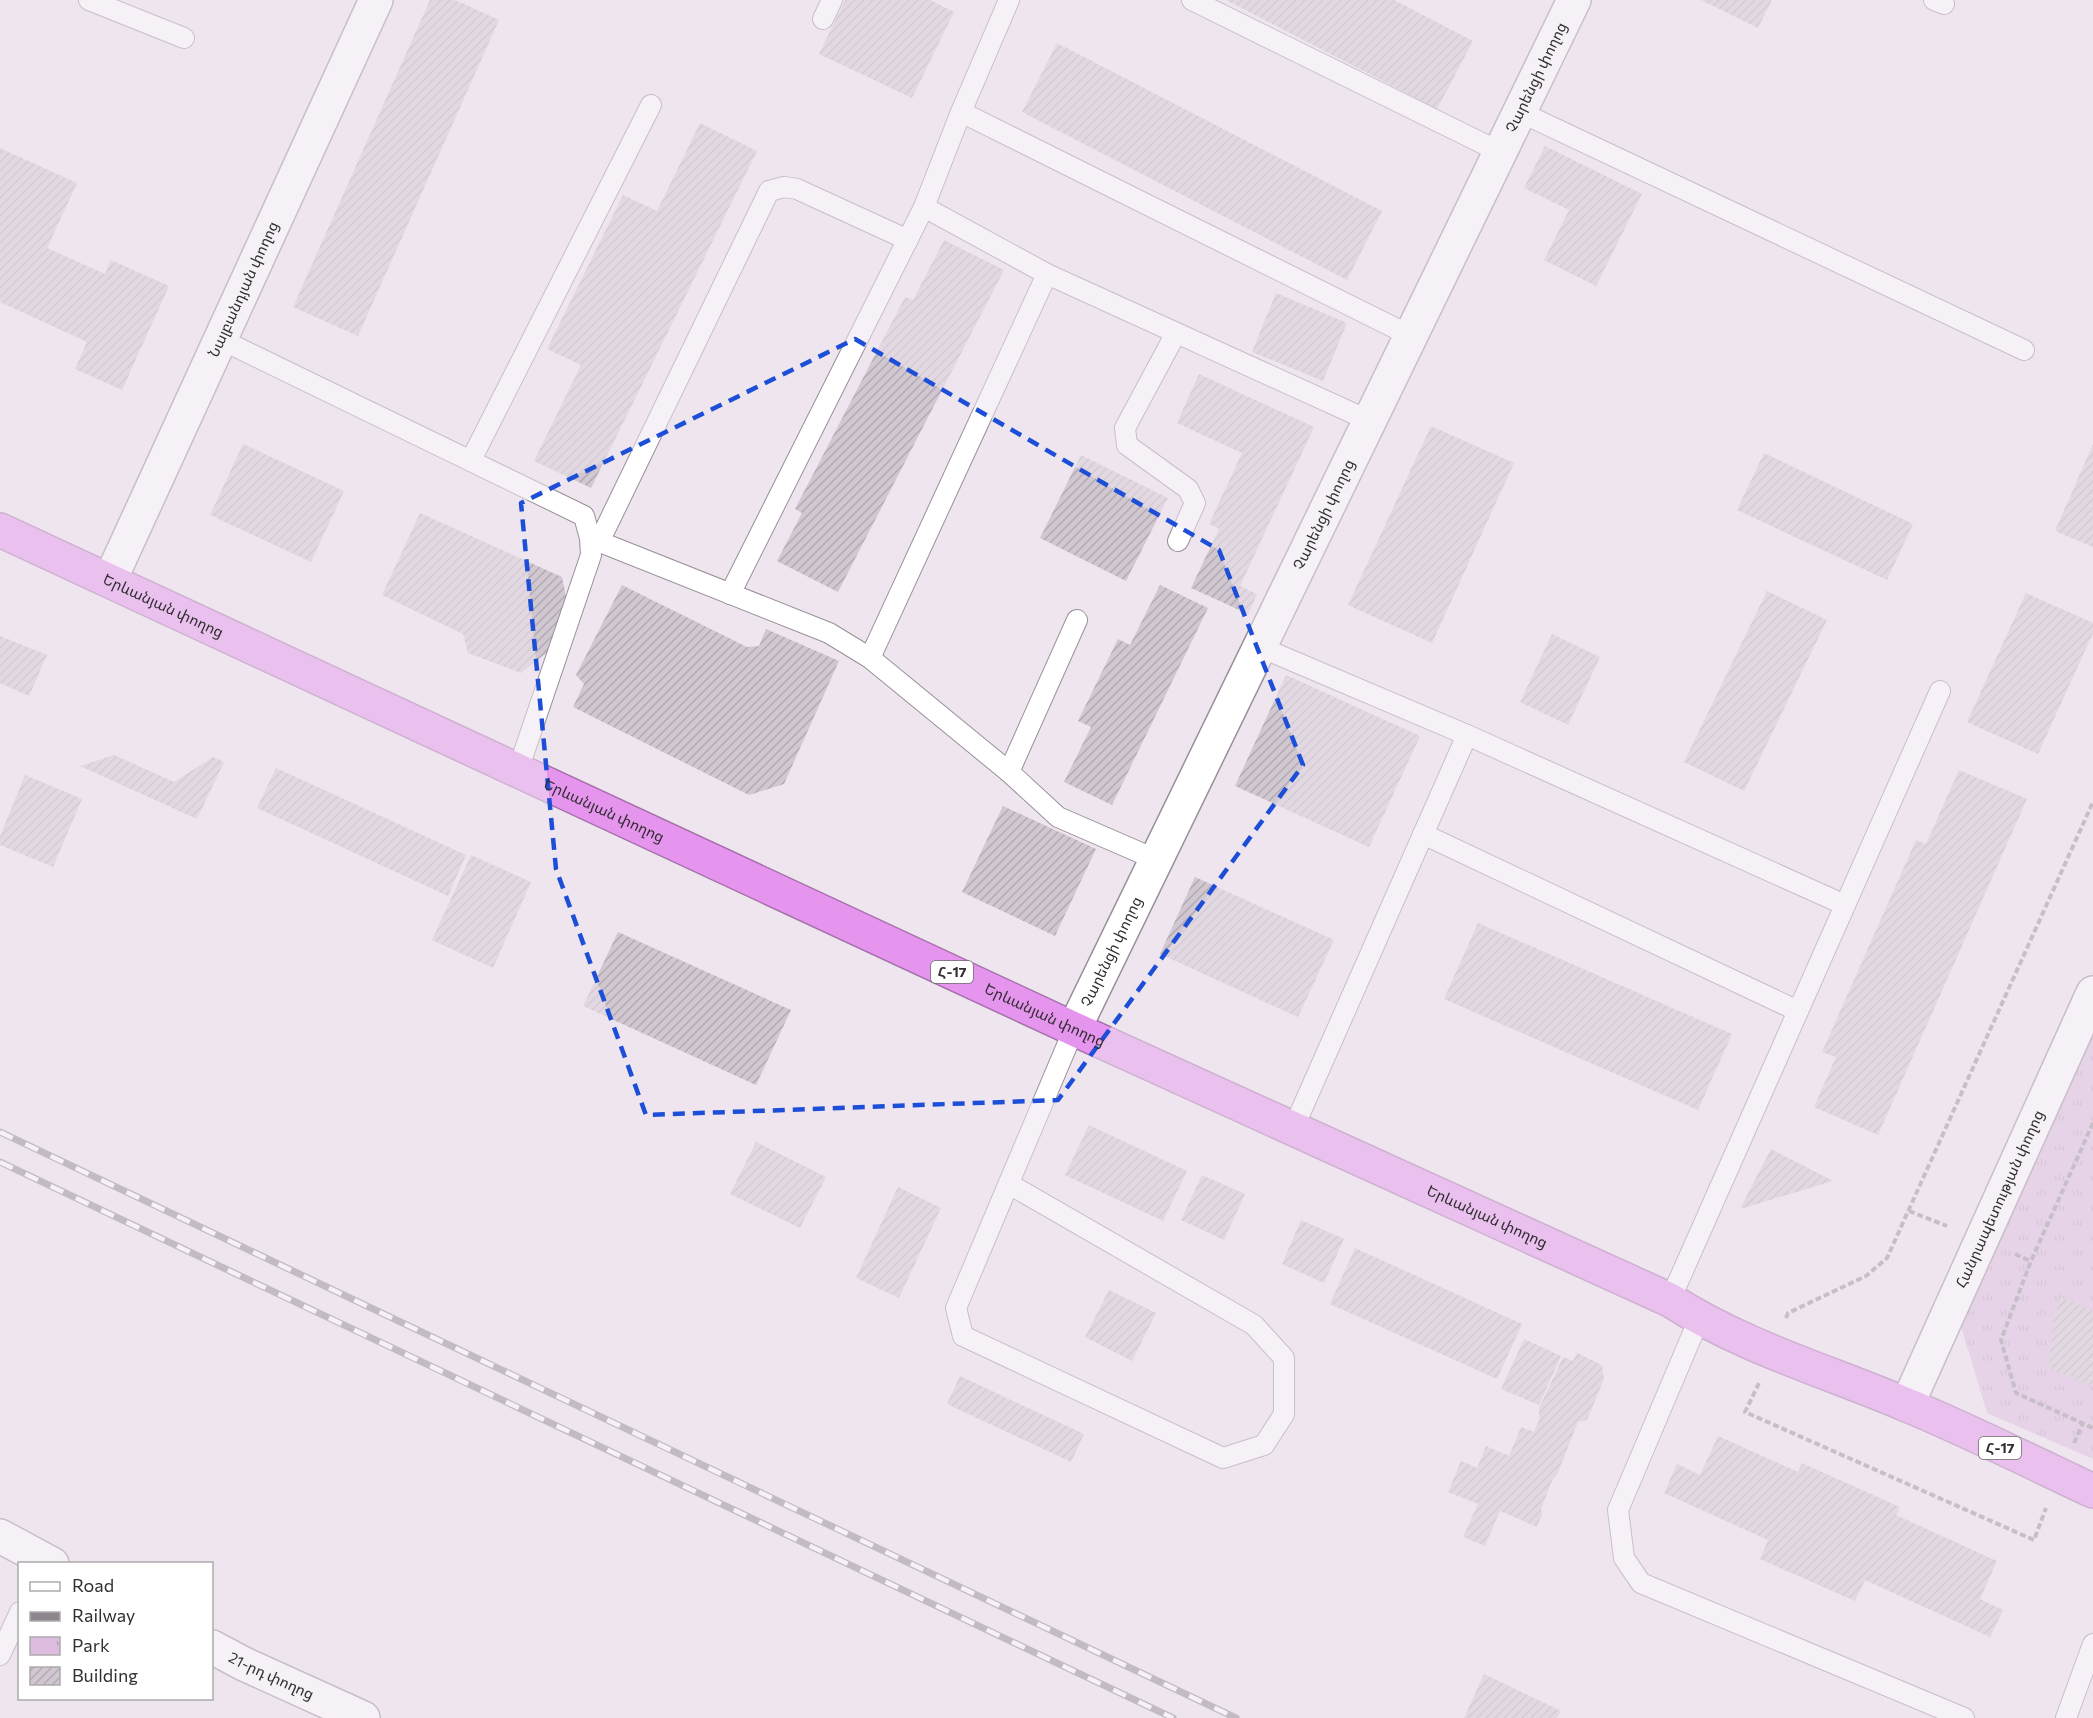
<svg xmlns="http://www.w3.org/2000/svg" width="2093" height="1718" viewBox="0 0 2093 1718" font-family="Commissioner,'Noto Sans Armenian',sans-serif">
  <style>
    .park { fill: url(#park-tufts) }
    .building { fill: url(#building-hatch) }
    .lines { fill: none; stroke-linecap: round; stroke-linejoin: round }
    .lane-casing { stroke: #989099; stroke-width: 22 }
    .street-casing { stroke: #989099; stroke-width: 36 }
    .secondary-casing { stroke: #989099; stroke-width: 36 }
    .highway-casing { stroke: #a671ac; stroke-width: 36 }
    .path { stroke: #989198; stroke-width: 4; stroke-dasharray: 6 3; stroke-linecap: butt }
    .lane { stroke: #fff; stroke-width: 20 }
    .street { stroke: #fff; stroke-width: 33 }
    .secondary { stroke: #fff; stroke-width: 33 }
    .highway { stroke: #e595ed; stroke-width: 33 }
    .rail-casing { stroke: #8d878d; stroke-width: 7 }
    .rail { stroke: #fff; stroke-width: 4.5; stroke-dasharray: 14; stroke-linecap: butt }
    .marked { fill: none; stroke: #1d4ed8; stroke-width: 4.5; stroke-dasharray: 12 8; stroke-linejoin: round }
    .labels { text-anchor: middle; stroke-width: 6; stroke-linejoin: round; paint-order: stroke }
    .shield { fill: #fff; stroke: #706d70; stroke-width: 1.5 }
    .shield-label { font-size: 14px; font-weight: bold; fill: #322e32 }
    .street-label { font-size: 15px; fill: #322e32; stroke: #fff }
  </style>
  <defs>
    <pattern id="park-tufts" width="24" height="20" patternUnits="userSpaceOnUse" patternTransform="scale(1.5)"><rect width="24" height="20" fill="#debce0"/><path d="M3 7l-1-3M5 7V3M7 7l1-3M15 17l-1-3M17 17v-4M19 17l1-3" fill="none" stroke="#bfa2c1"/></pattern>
    <pattern id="building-hatch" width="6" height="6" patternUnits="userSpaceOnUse" patternTransform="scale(1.5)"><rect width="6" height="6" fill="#d0c7d1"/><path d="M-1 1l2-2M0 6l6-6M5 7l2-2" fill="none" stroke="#b3abb4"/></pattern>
  </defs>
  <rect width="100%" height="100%" fill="#eee5ee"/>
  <path class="park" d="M2093 1031V1459L1987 1413 1960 1323Z"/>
  <g class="building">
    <path d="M430 0H455L499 20 358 336 293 307Z"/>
    <path d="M845 0H930L954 12 912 98 819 54Z"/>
    <path d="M1226 0H1394L1473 41 1437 109Z"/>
    <path d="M1701 0H1772L1758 28Z"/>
    <path d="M1057 43 1382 211 1347 280 1022 112Z"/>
    <path d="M700 123 757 151 591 488 534 461 581 365 547 349 623 195 657 211Z"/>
    <path d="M1545 146 1642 194 1596 286 1544 260 1569 210 1524 188Z"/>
    <path d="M0 148 77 183 47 248 105 274 111 260 169 286 122 390 75 369 87 342 0 302Z"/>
    <path d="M944 240 1004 270 838 592 777 561 802 513 795 509 905 297 913 300Z"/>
    <path d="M1276 293 1347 323 1323 381 1252 352Z"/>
    <path d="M1199 374 1314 427 1240 586 1257 594 1248 614 1191 588 1219 529 1209 524 1242 453 1177 423Z"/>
    <path d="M1431 426 1514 463 1432 643 1348 605Z"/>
    <path d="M243 444 344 491 311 562 210 515Z"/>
    <path d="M2093 444V547L2055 531Z"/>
    <path d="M1764 453 1913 524 1887 580 1737 510Z"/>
    <path d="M1081 455 1168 498 1126 581 1040 538Z"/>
    <path d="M420 513 562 577 567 602 549 651 521 673 468 653 463 634 382 595Z"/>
    <path d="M622 585 747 647 759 646 766 629 839 661 784 784 749 795 573 707 584 684 576 675Z"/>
    <path d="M1160 585 1208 608 1112 805 1064 782 1091 727 1078 721 1118 639 1130 645Z"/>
    <path d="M1767 591 1827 620 1744 791 1684 762Z"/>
    <path d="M2026 593 2093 623V633L2038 754 1967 722Z"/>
    <path d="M1552 634 1600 657 1568 725 1520 702Z"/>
    <path d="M0 636 47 655 29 696 0 683Z"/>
    <path d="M1286 675 1420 736 1369 847 1235 786Z"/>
    <path d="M114 755 174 782 213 757 224 762 197 819 80 766Z"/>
    <path d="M276 768 466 855 448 896 257 808Z"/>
    <path d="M1959 770 2027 799 1878 1135 1814 1107 1836 1057 1822 1052 1916 840 1926 844Z"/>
    <path d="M25 775 82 799 53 867 0 845V836Z"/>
    <path d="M1003 806 1096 849 1055 936 962 892Z"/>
    <path d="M471 855 531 882 493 968 432 940Z"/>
    <path d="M1195 877 1334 940 1298 1017 1160 954Z"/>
    <path d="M1478 923 1732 1034 1698 1110 1444 999Z"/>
    <path d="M618 932 791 1010 756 1085 583 1006Z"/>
    <path d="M1089 1125 1187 1171 1163 1221 1065 1175Z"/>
    <path d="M756 1142 826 1177 800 1228 730 1194Z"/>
    <path d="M1771 1149 1833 1181 1740 1209Z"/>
    <path d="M1202 1175 1245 1194 1224 1240 1181 1220Z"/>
    <path d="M898 1187 941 1208 899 1298 856 1278Z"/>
    <path d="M1301 1220 1344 1239 1324 1283 1282 1264Z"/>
    <path d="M1355 1248 1522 1324 1497 1379 1330 1304Z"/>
    <path d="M1109 1290 1156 1313 1132 1361 1085 1337Z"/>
    <path d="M2061 1297 2093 1311V1386L2049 1368 2053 1321Z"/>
    <path d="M1524 1339 1561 1356 1539 1405 1501 1389Z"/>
    <path d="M1577 1353 1602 1365 1604 1379 1587 1420 1578 1422 1557 1475 1553 1478 1541 1509 1542 1514 1537 1527 1500 1511 1485 1546 1463 1537 1478 1504 1448 1492 1461 1461 1477 1468 1486 1446 1509 1456 1521 1427 1534 1432 1539 1420V1408L1563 1357 1573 1361Z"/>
    <path d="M960 1376 1084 1434 1071 1462 947 1404Z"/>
    <path d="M1718 1436 1798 1472 1802 1463 1900 1507 1896 1515 1997 1561 1980 1599 2003 1610 1990 1637 1865 1580 1855 1601 1760 1559 1768 1540 1664 1493 1677 1464 1700 1475Z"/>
    <path d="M1484 1674 1561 1711 1557 1718H1464Z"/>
  </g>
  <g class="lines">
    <g class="lane-casing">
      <g id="lane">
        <path d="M89 0 184 38"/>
        <path d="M1192 0 1500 152"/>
        <path d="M1934 0 1944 4"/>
        <path d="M823 19 832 0"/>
        <path d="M961 112 1411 336"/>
        <path d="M1520 112 2024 350"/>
        <path d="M924 207 1047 274 1370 421"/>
        <path d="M1176 333 1125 428 1127 445 1188 489 1195 503 1178 541"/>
        <path d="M222 340 584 516 590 538 591 555 518 770"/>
        <path d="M471 460 651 105"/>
        <path d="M590 538 829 633 870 658 1009 772 1058 817 1157 860"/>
        <path d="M599 542 769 191 784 187 797 189 908 240"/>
        <path d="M730 594 924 207 961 112 1009 0"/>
        <path d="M1260 647 1467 735 1845 905"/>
        <path d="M870 658 1047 274"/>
        <path d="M1009 772 1077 620"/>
        <path d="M1423 834 1798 1011"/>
        <path d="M1293 1129 1467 735"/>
        <path d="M1009 1184 1254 1325 1284 1358V1414L1264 1445 1223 1458 963 1336 956 1308 1074 1029"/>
        <path d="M1670 1300 1940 691"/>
        <path d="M1699 1319 1618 1510 1624 1558 1641 1583 1964 1718"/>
        <path d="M0 1655 20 1612"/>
        <path d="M2066 1718 2093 1644"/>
      </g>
    </g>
    <g class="street-casing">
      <g id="street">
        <path id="s1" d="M110 580 376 0"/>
        <path id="s2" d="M1074 1029 1574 0"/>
        <path d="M0 1536 52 1564"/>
        <path id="s3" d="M212 1647 244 1664 363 1718"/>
      </g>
    </g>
    <g class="secondary-casing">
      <g id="secondary">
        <path id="s4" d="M1907 1405 2093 993"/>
      </g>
    </g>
    <g class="highway-casing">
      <g id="highway">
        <path id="s5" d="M0 530 1074 1029 1670 1300C1743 1347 1827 1371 1907 1405 1970 1431 2031 1462 2093 1491"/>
      </g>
    </g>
    <g class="path">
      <path d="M2093 1123 2031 1261 2001 1340 2016 1393 2093 1428"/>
      <path d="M1909 1211 1947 1226"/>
      <path d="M2015 1254 2030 1261"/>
      <path d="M1786 1318 1788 1313 1866 1276 1887 1258 2093 802"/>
      <path d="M1759 1383 1745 1412 2034 1540 2046 1508"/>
      <path d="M2074 1443 2083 1423"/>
    </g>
    <use href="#lane" class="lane"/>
    <use href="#street" class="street"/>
    <use href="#secondary" class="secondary"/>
    <use href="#highway" class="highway"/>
    <g class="rail-casing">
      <g id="rail">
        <path d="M0 1132 1236 1718"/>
        <path d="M0 1162 1173 1718"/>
      </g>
    </g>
    <use href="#rail" class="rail"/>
  </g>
  <path d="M0 0H2093V1718H0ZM855 339 1219 550 1303 765 1058 1100 646 1115 556 869 521 503Z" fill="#eee5ee" fill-opacity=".55" fill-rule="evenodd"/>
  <path class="marked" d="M855 339 1219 550 1303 765 1058 1100 646 1115 556 869 521 503Z"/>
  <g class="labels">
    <g class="shield">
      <rect x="931" y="961" width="42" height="22" rx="4.5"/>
      <rect x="1979" y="1437" width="42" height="22" rx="4.5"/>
    </g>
    <g class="shield-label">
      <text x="952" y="977">Հ-17</text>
      <text x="2000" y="1453">Հ-17</text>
    </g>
    <g class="street-label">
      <text dy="5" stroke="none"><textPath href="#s2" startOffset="1058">Չարենցի փողոց</textPath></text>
      <text dy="5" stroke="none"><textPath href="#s1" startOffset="320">Նալբանդյան փողոց</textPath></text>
      <text dy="5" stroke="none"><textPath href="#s2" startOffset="572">Չարենցի փողոց</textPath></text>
      <text dy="5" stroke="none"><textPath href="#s5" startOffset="180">Երևանյան փողոց</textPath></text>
      <text dy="5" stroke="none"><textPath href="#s5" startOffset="666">Երևանյան փողոց</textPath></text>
      <text dy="5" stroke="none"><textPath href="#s2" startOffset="86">Չարենցի փողոց</textPath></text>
      <text dy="5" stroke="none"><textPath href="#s5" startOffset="1152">Երևանյան փողոց</textPath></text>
      <text dy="5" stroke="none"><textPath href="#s4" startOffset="226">Հանրապետության փողոց</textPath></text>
      <text dy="5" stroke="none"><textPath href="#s5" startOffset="1638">Երևանյան փողոց</textPath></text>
      <text dy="5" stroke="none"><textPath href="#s3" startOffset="66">21-րդ փողոց</textPath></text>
    </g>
  </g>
  <rect x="18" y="1562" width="195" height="138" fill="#ffffff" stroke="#adabad" stroke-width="1.5"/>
  <rect x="30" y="1582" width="30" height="9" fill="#ffffff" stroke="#adabad" stroke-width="1.5"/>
  <text x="72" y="1592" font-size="18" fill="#322e32">Road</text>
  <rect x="30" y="1612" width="30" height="9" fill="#8d878d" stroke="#adabad" stroke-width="1.5"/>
  <text x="72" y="1622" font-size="18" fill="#322e32">Railway</text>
  <rect x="30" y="1637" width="30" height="18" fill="url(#park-tufts)" stroke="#adabad" stroke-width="1.5"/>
  <text x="72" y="1652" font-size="18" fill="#322e32">Park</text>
  <rect x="30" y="1667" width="30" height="18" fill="url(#building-hatch)" stroke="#adabad" stroke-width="1.5"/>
  <text x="72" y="1682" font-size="18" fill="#322e32">Building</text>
</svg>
